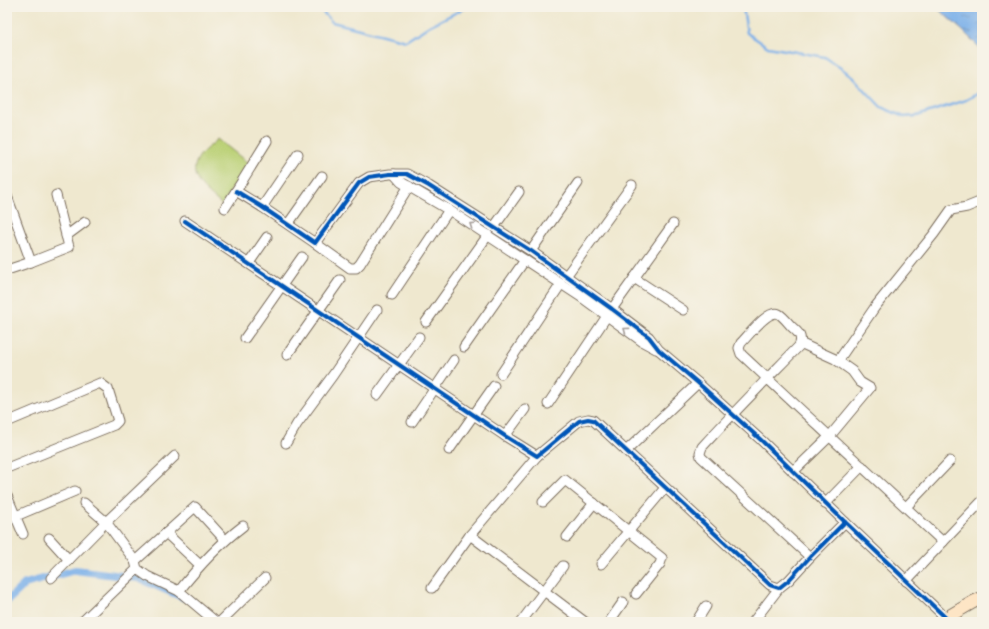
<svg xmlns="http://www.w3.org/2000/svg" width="989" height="629" viewBox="0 0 989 629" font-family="Alegreya,serif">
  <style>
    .park { fill: #bad074; stroke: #7a7d49 }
    .water { fill: url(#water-ripples); stroke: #5c6d84 }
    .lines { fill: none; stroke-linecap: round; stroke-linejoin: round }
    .stream { stroke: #7cb0e9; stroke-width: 2.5 }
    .canal { stroke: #7cb0e9; stroke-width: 8 }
    .street-casing { stroke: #7a6c5c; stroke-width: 11 }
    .secondary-casing { stroke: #7a6c5c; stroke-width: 14 }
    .street { stroke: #fff; stroke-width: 9 }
    .secondary { stroke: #fde5c5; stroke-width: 12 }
    .cycleway-casing { stroke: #f7f3e8; stroke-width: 6 }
    .cycleway { stroke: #0057b8; stroke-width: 4 }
    .oneway { stroke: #a79f9a }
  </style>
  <defs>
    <pattern id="water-ripples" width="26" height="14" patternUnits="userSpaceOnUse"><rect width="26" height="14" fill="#7cb0e9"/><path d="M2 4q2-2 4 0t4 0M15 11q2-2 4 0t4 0" fill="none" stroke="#678fbc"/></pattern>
  </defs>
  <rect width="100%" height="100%" fill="#f7f3e8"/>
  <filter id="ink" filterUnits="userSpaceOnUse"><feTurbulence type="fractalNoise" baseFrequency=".025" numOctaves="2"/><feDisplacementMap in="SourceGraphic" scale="8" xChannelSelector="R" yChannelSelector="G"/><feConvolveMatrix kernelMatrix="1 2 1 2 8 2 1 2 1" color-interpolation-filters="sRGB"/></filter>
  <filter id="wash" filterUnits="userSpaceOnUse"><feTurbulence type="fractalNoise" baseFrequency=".012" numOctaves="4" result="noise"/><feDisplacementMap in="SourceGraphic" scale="16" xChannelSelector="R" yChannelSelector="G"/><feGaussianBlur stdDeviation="0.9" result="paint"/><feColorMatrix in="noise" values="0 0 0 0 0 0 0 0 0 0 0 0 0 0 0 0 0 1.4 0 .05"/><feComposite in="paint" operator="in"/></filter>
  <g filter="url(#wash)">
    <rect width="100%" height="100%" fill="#efe8cf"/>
    <path class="park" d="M218 139 248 163 222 205C207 191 183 177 201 154 205 149 213 144 218 139Z"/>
    <path class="water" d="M936 7H982V50L962 30Z"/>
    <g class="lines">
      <g class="stream">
        <path d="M318 7 332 22 406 41 429 26 467 7"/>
        <path d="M743 7 747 33 768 47 825 57 852 76 881 107 904 117 917 116 966 100 982 91"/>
      </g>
      <path class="canal" d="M7 601 25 584 75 570 138 578 183 597"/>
    </g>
  </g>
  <g filter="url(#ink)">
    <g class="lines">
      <g class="street-casing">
        <g id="street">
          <path d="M394 174 401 182 449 210 584 299 643 342 656 349"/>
          <path d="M236 191 262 207 315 243 359 183 369 177 390 174H407L429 186 531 251 612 309 649 337 659 350 698 383 761 440 845 522 946 618"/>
          <path d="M7 196 31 262"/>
          <path d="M262 207 298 154"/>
          <path d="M225 208 236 191 267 141"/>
          <path d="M185 221 505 436 537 456 579 421 588 419 593 420 770 585 779 588 789 580 810 557 845 522"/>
          <path d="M288 224 322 176"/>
          <path d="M494 227 519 192"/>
          <path d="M66 236 85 222"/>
          <path d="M315 243 350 268H356L360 264 409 186"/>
          <path d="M531 251 578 183"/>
          <path d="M249 263 267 237"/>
          <path d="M7 270 31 262 69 247 56 195"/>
          <path d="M566 276 632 185"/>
          <path d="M634 278 683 310"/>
          <path d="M392 295 449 210"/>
          <path d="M612 309 673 224"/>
          <path d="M426 322 488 235"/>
          <path d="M245 338 302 257"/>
          <path d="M464 347 525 260"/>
          <path d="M287 355 340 280"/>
          <path d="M838 361 875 307 934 234 951 210 967 207 982 201"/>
          <path d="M501 374 561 284"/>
          <path d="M377 395 419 337"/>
          <path d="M548 404 607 316"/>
          <path d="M7 422 100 383 108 389 118 421 114 425 7 468"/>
          <path d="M412 422 454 360"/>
          <path d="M505 436 525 409"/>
          <path d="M286 443 297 424 333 375 377 310"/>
          <path d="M449 450 494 386"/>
          <path d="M626 451 698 383"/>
          <path d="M793 472 830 436 870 388 860 382 852 371 835 359 800 343"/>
          <path d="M7 496 23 534"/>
          <path d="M543 502 565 480 662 558 660 564 636 594"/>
          <path d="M84 503 106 522 135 561 137 569 147 576 179 591 216 622"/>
          <path d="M825 504 862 466"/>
          <path d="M906 507 950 461"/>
          <path d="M16 516 75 491"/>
          <path d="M166 533 200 565"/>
          <path d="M470 535 585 622"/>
          <path d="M567 537 594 503"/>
          <path d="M49 538 69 560"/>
          <path d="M810 557 701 457 700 453 702 447C734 412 767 379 800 345 802 336 799 333 792 327 788 323 784 317 779 314 768 309 749 335 741 343L739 348 741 354 943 542"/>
          <path d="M135 561 195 507 225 540"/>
          <path d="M601 564 665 488"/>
          <path d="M51 578 106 522 175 456"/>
          <path d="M906 581 981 502 982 503"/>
          <path d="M432 588 470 535 537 456"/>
          <path d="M179 591C198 567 218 545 243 526"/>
          <path d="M82 622 137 569"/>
          <path d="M220 622 265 578"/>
          <path d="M521 622 563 566"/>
          <path d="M609 622 623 602"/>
          <path d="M696 622 706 606"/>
          <path d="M753 622 779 588"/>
        </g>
      </g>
      <g class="secondary-casing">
        <path id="secondary" d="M942 622 946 618 975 601 982 598"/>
      </g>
      <use href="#street" class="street"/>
      <use href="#secondary" class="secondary"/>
      <g class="cycleway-casing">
        <g id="cycleway">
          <path d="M236 191 262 207 315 243 359 183 369 177 390 174H407L429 186 531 251 612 309 649 337 659 350 698 383 761 440 845 522 946 618"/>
          <path d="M185 221 505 436 537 456 579 421 588 419 593 420 770 585 779 588 789 580 810 557 845 522"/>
        </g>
      </g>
      <use href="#cycleway" class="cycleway"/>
    </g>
    <defs><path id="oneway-chevron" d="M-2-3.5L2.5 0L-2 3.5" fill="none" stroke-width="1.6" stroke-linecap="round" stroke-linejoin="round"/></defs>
    <g class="oneway">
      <use href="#oneway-chevron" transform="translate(472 225) rotate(-146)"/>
      <use href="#oneway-chevron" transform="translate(626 330) rotate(-144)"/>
    </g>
  </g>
  <rect width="989" height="629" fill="none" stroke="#f7f3e8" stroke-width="24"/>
</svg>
